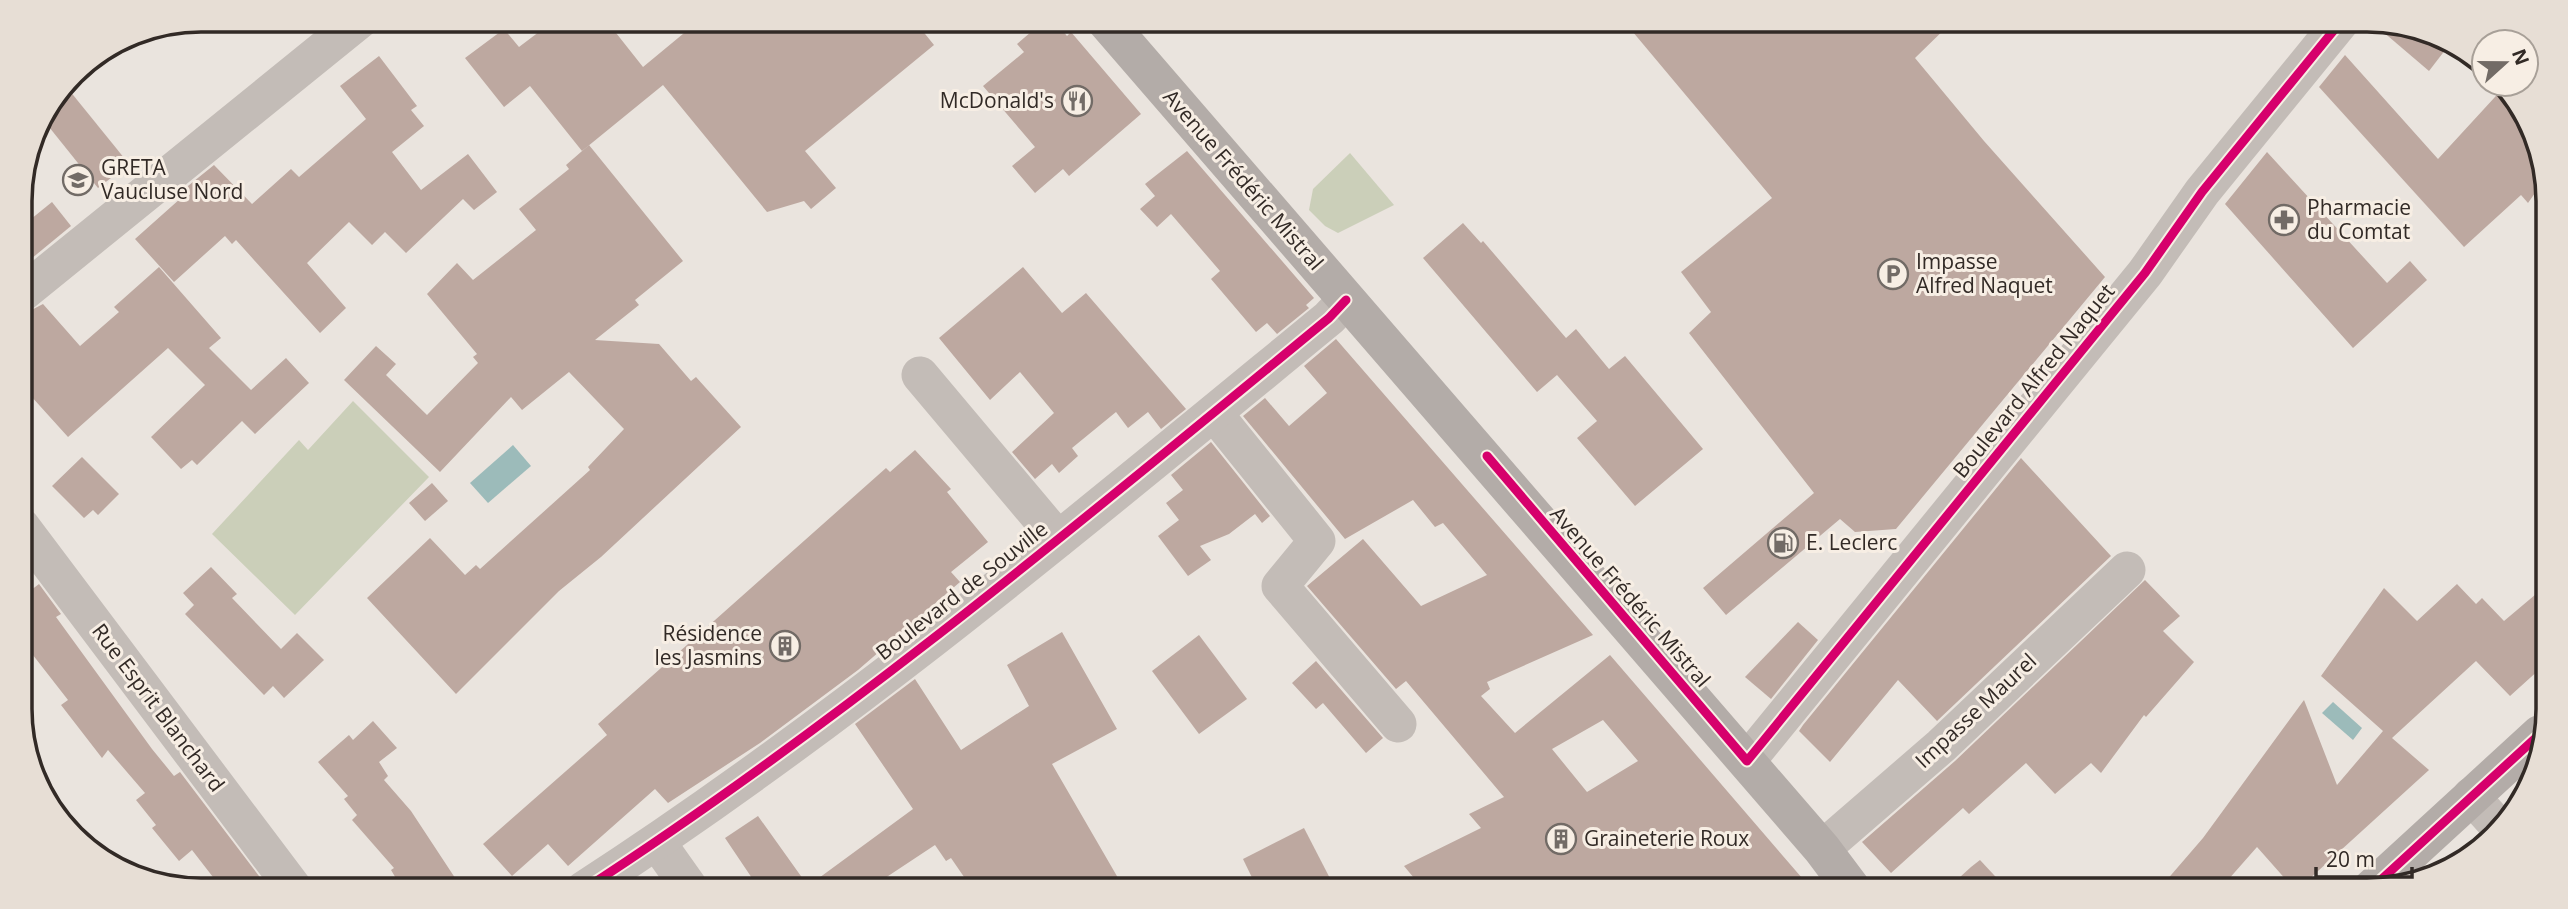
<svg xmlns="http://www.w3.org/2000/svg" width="2568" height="909" viewBox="0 0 2568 909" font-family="'Open Sans',sans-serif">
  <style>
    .green { fill: #cbcfb9 }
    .water { fill: #9cbbba }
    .building { fill: #bda8a0; fill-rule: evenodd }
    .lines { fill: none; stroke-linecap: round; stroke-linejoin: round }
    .street { stroke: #c3bcb7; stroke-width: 37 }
    .secondary { stroke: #b3aca8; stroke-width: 38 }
    .cycleway-casing { stroke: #f7eee4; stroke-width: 13 }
    .cycleway { stroke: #d6006c; stroke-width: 9 }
    .labels { text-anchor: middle; stroke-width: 6; stroke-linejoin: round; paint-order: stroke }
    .poi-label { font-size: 21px; fill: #322a26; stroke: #f7eee4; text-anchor: start }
    .street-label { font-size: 21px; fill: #322a26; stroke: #f7eee4 }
    .rim { fill: none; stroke: #322a26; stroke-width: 3.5 }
  </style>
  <rect width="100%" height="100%" fill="#eae4de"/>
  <g class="green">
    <path d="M1350 153 1394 205 1338 233 1325 226 1309 210 1313 189Z"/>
    <path d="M353 401 429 477 295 615 212 534 299 440 308 450Z"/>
  </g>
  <g class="water">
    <path d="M513 445 531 466 488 503 470 483Z"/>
    <path d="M2333 702 2362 728 2353 740 2322 713Z"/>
  </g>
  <g class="building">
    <path d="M556 19H605L643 67 701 19H913L934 45 805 151 836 188 811 209 804 201 767 212 663 85 582 151 530 86 504 107 465 58 504 29 519 47Z"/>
    <path d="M1046 19H1053L1067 36 1071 32 1141 114 1069 176 1063 169 1035 193 1012 166 1035 147 983 86 1024 52 1017 44Z"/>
    <path d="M1622 19H1955L1915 58 1984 141 2105 277 1896 529 1855 532 1840 519 1726 615 1703 588 1814 493 1689 333 1711 312 1681 272 1772 198Z"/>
    <path d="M2368 19 2425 29 2449 45 2429 71Z"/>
    <path d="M2345 55 2438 159 2506 85 2547 176 2528 203 2521 195 2464 247 2319 87Z"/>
    <path d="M379 56 417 106 411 110 424 126 392 152 421 190 468 154 497 192 474 210 463 199 406 253 385 232 372 245 349 222 307 263 346 308 320 333 236 240 232 244 225 236 174 282 135 239 181 198 178 194 214 165 252 204 291 169 299 177 366 119 340 86Z"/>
    <path d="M65 85 129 164 98 188 41 117Z"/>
    <path d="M589 145 683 261 635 300 639 305 595 340 659 344 691 381 696 377 741 427 601 557 559 591 456 694 367 598 430 538 465 575 476 565 480 569 590 470 588 467 624 429 569 372 522 410 511 397 440 472 344 380 376 346 396 364 386 375 427 415 478 363 473 357 477 354 427 294 457 263 473 280 536 230 519 209 569 169 566 165Z"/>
    <path d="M1187 151 1314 298 1306 305 1309 308 1277 334 1267 323 1256 332 1211 279 1220 271 1171 214 1157 227 1140 209 1155 196 1145 184Z"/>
    <path d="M2267 152 2387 283 2410 261 2427 280 2353 348 2225 204Z"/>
    <path d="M52 202 71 226 20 268V228Z"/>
    <path d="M1463 223 1481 243 1483 241 1566 338 1576 329 1609 369 1625 356 1703 449 1635 506 1577 438 1597 421 1557 375 1537 392 1423 258Z"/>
    <path d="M159 267 221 338 209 348 251 390 286 358 309 383 255 434 242 421 197 465 192 460 181 469 151 437 205 385 168 348 68 437 21 385 20 316 43 304 80 346 119 312 114 307Z"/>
    <path d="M1023 267 1062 313 1086 293 1186 409 1161 429 1148 412 1128 428 1116 412 1072 448 1078 456 1059 473 1052 464 1035 479 1012 452 1054 413 1020 372 990 400 939 338Z"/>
    <path d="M1336 339 1593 635 1487 682 1490 689 1481 696 1515 733 1610 655 1802 878 1788 889 1472 890 1462 877 1445 890H1424L1404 866 1481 828 1469 814 1504 797 1406 681 1396 689 1307 586 1363 539 1421 606 1487 575 1443 523 1435 527 1413 500 1345 539 1243 416 1265 398 1289 426 1327 393 1304 366ZM1603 720 1638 761 1587 792 1552 749Z"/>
    <path d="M1211 442 1270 516 1262 523 1255 514 1229 534 1200 546 1211 560 1188 576 1158 536 1179 520 1166 503 1183 490 1171 475Z"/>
    <path d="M915 450 951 489 947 492 988 542 951 572 960 582 858 670 760 743 668 803 655 789 568 866 548 844 512 876 483 844 607 735 598 724 886 468 890 472Z"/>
    <path d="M82 457 119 494 98 515 93 510 84 518 52 486Z"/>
    <path d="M2021 458 2111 556 1937 721 1898 680 1830 762 1799 731 1803 725Z"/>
    <path d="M432 483 448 501 425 521 409 503Z"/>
    <path d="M211 567 237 594 232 598 281 649 297 633 324 660 284 698 273 686 264 695 185 614 194 605 183 593Z"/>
    <path d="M2145 580 2180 616 2163 631 2194 662 2146 717 2144 715 2101 773 2091 763 2055 794 2026 763 1969 814 1963 808 1891 873 1862 842 1955 761Z"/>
    <path d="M39 584 61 614 56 617 152 749 174 776 180 772 262 880 250 890H223L192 850 179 861 152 828 156 825 136 800 145 793 108 750 102 758 61 705 68 700 22 641V597Z"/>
    <path d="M2457 584 2476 604 2482 598 2504 621 2542 589 2541 668 2510 696 2476 661 2392 738 2429 770 2307 881 2289 883 2257 847 2220 889H2159L2203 838 2304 700 2337 785 2383 731 2321 676 2384 588 2417 621Z"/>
    <path d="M1798 622 1818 640 1771 699 1745 677Z"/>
    <path d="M1062 632 1117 729 1052 764 1125 890H973L951 858 946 861 935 845 867 890H760L725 838 758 816 808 886 913 809 855 724 915 679 961 750 1029 706 1007 665Z"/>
    <path d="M1199 635 1247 699 1199 734 1152 671Z"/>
    <path d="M1316 661 1383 738 1366 753 1323 703 1316 709 1292 683Z"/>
    <path d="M373 721 397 748 379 762 388 776 384 780 411 811 463 890H403L391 870 394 868 352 820 357 815 344 799 348 796 318 762 349 735 353 740Z"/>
    <path d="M1304 828 1336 890H1258L1243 859Z"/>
    <path d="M1980 860 2007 889H1947L1971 867Z"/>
  </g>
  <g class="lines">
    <g class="street">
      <path d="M20 295 361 19"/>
      <path d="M920 375 1058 539"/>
      <path d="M1214 413 1317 541 1280 586 1398 724"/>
      <path d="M21 526 295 890"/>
      <path d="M1747 761 2145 273 2202 192 2343 19"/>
      <path d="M2471 796 2497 825"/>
      <path d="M657 842 691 890"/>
      <path d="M1822 849 1941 746 2127 570"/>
      <path d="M583 890C844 721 1089 515 1329 318L1346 300"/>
    </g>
    <g class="secondary">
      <path d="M1104 19C1345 294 1584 571 1822 849L1852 889"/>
      <path d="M2371 889 2540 734"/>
    </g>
    <g class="cycleway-casing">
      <g id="cycleway">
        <path d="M1487 456 1747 761 2145 273 2202 192 2343 19"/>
        <path d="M2371 889 2540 734"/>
        <path d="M583 890C844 721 1089 515 1329 318L1346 300"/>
      </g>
    </g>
    <use href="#cycleway" class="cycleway"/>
  </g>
  <defs>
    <g id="restaurant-ring" transform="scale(1.575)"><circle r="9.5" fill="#f7eee4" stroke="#726b66" stroke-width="1.5"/><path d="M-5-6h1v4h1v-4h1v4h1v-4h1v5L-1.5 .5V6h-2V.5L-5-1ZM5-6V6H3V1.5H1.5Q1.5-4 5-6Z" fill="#726b66"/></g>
    <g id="university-ring" transform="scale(1.575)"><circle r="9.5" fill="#f7eee4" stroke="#726b66" stroke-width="1.5"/><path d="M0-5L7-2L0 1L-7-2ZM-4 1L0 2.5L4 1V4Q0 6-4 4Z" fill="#726b66"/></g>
    <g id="pharmacy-ring" transform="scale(1.575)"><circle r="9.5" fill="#f7eee4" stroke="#726b66" stroke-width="1.5"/><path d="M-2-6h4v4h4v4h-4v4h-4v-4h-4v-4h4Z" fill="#726b66"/></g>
    <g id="parking-ring" transform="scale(1.575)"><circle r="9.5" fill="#f7eee4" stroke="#726b66" stroke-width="1.5"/><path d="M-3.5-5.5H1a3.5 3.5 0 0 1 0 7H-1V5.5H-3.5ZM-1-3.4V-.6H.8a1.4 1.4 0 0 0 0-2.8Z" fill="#726b66"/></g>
    <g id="fuel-ring" transform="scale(1.575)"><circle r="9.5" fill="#f7eee4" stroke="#726b66" stroke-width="1.5"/><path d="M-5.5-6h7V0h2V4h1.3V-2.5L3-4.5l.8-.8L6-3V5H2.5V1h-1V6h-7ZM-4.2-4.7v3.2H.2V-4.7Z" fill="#726b66"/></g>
    <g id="building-ring" transform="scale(1.575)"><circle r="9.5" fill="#f7eee4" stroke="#726b66" stroke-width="1.5"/><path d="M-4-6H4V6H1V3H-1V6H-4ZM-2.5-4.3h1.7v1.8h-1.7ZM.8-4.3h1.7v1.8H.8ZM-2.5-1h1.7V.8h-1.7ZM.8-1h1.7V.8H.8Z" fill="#726b66"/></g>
  </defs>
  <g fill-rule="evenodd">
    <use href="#restaurant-ring" x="1077" y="101"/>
    <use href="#university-ring" x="78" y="180"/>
    <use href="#pharmacy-ring" x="2284" y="220"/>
    <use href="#parking-ring" x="1893" y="274"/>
    <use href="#fuel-ring" x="1783" y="543"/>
    <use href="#building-ring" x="785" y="646"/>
    <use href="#building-ring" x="1561" y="839"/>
  </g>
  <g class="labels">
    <g class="poi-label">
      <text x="1054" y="108" text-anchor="end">McDonald's</text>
      <text x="101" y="175">GRETA<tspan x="101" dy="24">Vaucluse Nord</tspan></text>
      <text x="2307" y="215">Pharmacie<tspan x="2307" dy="24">du Comtat</tspan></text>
      <text x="1916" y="269">Impasse<tspan x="1916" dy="24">Alfred Naquet</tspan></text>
      <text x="1806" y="550">E. Leclerc</text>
      <text x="762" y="641" text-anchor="end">Résidence<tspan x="762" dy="24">les Jasmins</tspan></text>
      <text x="1584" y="846">Graineterie Roux</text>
    </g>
    <g class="street-label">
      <text transform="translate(1243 180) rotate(49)" y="7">Avenue Frédéric Mistral</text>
      <text transform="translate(2034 381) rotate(-51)" y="7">Boulevard Alfred Naquet</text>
      <text transform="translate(962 591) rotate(-38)" y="7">Boulevard de Souville</text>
      <text transform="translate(1630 597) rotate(49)" y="7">Avenue Frédéric Mistral</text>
      <text transform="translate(158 708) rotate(53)" y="7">Rue Esprit Blanchard</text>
      <text transform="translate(1976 711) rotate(-43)" y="7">Impasse Maurel</text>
    </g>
  </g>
  <path d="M0 0H2568V909H0ZM201 32H2367A169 169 0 0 1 2536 201V709A169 169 0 0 1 2367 878H201A169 169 0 0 1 32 709V201A169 169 0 0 1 201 32Z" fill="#e7ded5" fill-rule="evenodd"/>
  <path class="rim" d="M201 32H2367A169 169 0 0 1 2536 201V709A169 169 0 0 1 2367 878H201A169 169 0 0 1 32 709V201A169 169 0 0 1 201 32Z"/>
  <g transform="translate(2505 63) rotate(69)"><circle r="33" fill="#f7eee4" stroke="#a8a098" stroke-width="2"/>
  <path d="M0-5L12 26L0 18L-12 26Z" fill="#726b66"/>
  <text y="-10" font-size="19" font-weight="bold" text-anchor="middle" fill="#322a26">N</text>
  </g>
  <path d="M2316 867v10h96v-10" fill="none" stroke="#322a26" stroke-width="3.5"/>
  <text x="2326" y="867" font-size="21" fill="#322a26" stroke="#f7eee4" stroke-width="5" paint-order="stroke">20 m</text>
</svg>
